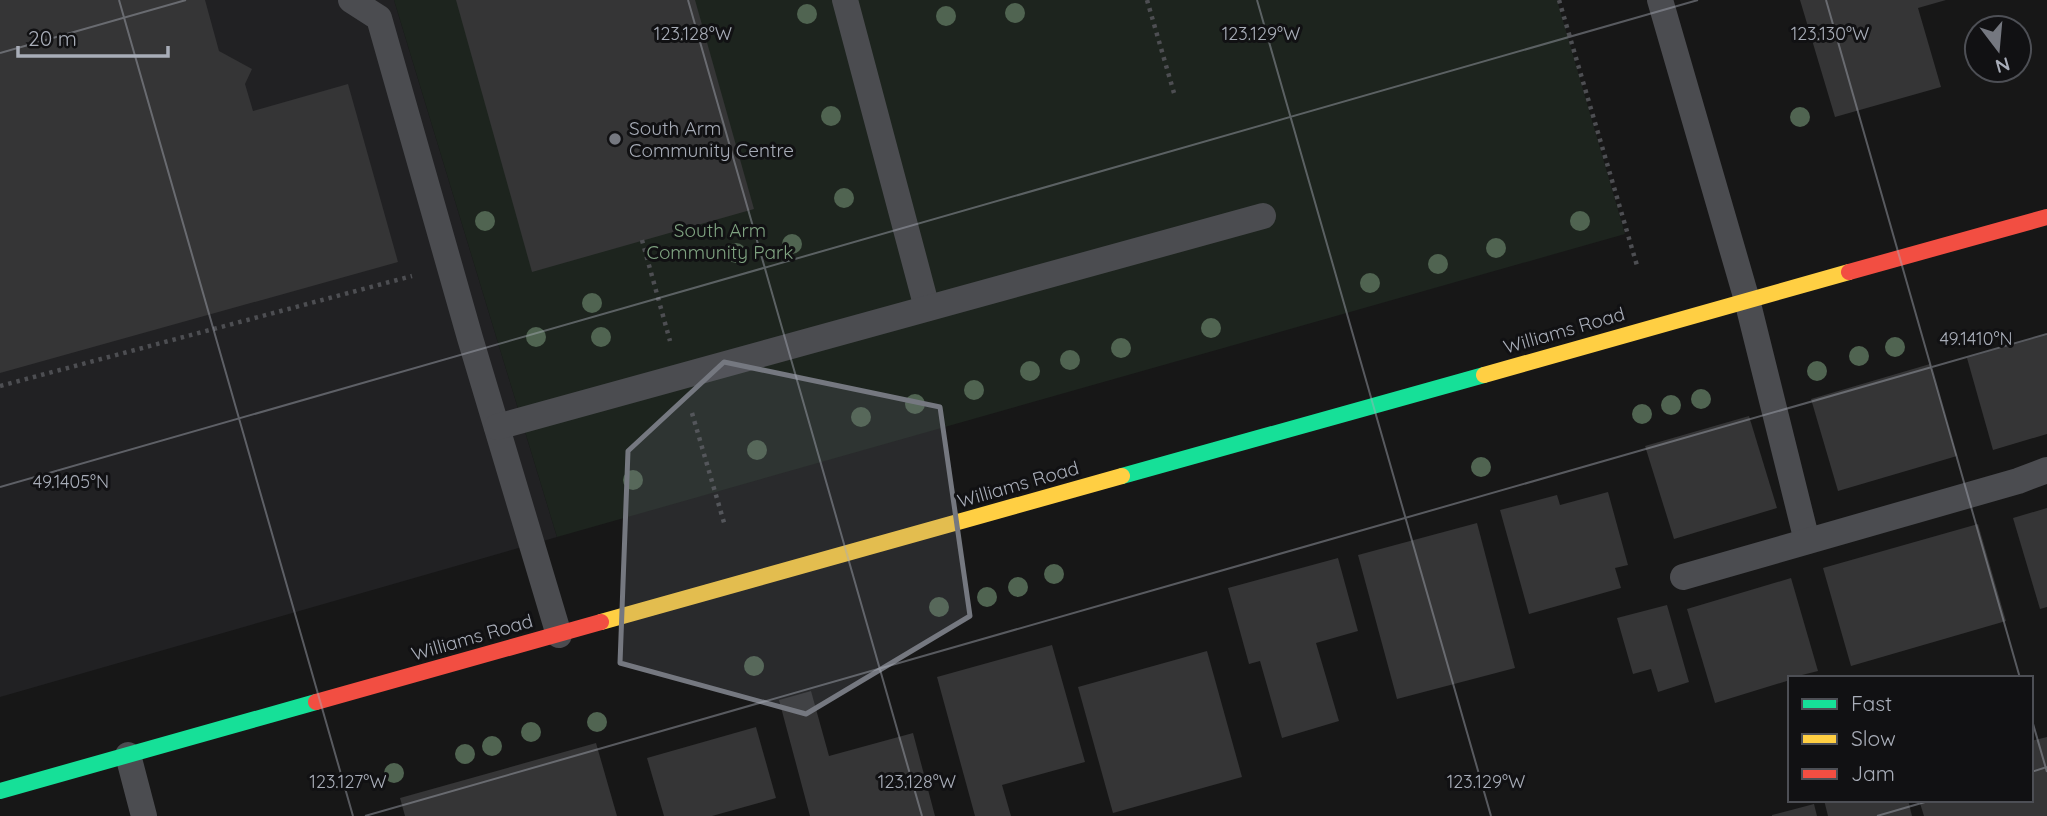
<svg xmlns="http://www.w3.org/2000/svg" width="2047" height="816" viewBox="0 0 2047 816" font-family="Quicksand,sans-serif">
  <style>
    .built { fill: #212123 }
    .green { fill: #1d241e }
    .building { fill: #353536 }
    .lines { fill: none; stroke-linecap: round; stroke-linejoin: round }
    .path { stroke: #4d4e52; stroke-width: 4.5; stroke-dasharray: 3.5 5; stroke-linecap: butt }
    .lane { stroke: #4b4c50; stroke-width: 26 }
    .fast { stroke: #16e098; stroke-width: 16 }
    .slow { stroke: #ffcf43; stroke-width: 16 }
    .jam { stroke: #f24e42; stroke-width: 16 }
    .tree { fill: #506451 }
    .marked { fill: #757880; fill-opacity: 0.2; stroke: #757880; stroke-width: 5; stroke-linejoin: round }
    .ticks { fill: none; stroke: #a8adb8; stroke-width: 2; stroke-opacity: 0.45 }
    .poi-dot { fill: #757880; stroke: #111113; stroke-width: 2.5 }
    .labels { text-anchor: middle; stroke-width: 6; stroke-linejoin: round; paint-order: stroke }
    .poi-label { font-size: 19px; fill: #a8adb8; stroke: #111113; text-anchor: start }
    .park-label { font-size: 19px; fill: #7fa381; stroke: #111113 }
    .street-label { font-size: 19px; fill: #a8adb8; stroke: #111113 }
    .ticks-label { font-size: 18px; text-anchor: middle; fill: #a8adb8; stroke: #111113; stroke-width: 6; stroke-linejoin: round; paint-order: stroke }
  </style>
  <rect width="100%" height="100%" fill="#171717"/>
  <path class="built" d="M0 0H394L557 537 0 697Z"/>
  <path class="green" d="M394 0H1557L1625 234 557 537Z"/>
  <g class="building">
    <path d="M0 0H205L219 51 252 69 245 84 253 111 348 84 398 262 0 373Z"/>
    <path d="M456 0H695L754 209 532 272Z"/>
    <path d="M1800 0H1946L1918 8 1941 87 1835 117Z"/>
    <path d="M2047 335V434L1993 450 1967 358Z"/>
    <path d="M1930 364 1957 456 1838 491 1811 399Z"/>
    <path d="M1749 416 1777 508 1674 539 1645 446Z"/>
    <path d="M1608 492 1628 565 1615 568 1621 588 1529 614 1500 510 1557 495 1560 505Z"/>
    <path d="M2047 508V607L2040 609 2013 518Z"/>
    <path d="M1477 523 1515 668 1397 699 1358 555Z"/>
    <path d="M1978 524 2006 621 1851 666 1823 568Z"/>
    <path d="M1338 558 1358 631 1316 643 1339 721 1282 738 1260 661 1249 664 1228 588Z"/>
    <path d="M1791 578 1818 671 1790 678V680L1715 703 1687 609Z"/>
    <path d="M1667 605 1689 682 1658 692 1651 669 1633 674 1617 618Z"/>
    <path d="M1052 645 1085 762 1002 785 1011 816H975L937 677Z"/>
    <path d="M1207 651 1242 777 1113 813 1078 687Z"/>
    <path d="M811 691 829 756 913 733 935 816H810L779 700Z"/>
    <path d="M756 727 776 798 712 816H664L647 758Z"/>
    <path d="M2047 737V816H1924L1919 800H2031V741Z"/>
    <path d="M596 743 617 816H405L400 798Z"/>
    <path d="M1824 800H1908L1912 816H1828Z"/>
    <path d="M1814 804 1817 816H1772V815Z"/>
  </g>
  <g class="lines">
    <g class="path">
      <path d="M1147 0 1174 93"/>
      <path d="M1559 0 1638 269"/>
      <path d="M642 240 670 341"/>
      <path d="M0 386 412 276"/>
      <path d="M692 413 725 526"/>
    </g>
    <g class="lane">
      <path d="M351 0 379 18 470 338 559 635"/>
      <path d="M845 0 927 308"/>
      <path d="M1660 0 1747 300 1807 541"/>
      <path d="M497 427 1263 216"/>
      <path d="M1683 577 2018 481 2047 470"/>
      <path d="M128 755 144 816"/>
    </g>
    <g class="fast">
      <path d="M1122 476 1484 375"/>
      <path d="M0 791 316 702"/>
    </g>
    <g class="slow">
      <path d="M1484 375 1849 272"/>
      <path d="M601 622 1122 476"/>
    </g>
    <g class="jam">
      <path d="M1849 272 2047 217"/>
      <path d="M316 702 601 622"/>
    </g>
  </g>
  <g class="tree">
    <circle cx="1015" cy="13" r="10"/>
    <circle cx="807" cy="14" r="10"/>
    <circle cx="946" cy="16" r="10"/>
    <circle cx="831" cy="116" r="10"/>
    <circle cx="1800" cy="117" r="10"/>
    <circle cx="844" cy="198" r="10"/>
    <circle cx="485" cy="221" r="10"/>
    <circle cx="1580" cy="221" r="10"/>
    <circle cx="792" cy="244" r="10"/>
    <circle cx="1496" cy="248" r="10"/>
    <circle cx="736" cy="253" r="10"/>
    <circle cx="1438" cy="264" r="10"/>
    <circle cx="1370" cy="283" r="10"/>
    <circle cx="592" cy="303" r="10"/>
    <circle cx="1211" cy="328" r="10"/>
    <circle cx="536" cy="337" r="10"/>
    <circle cx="601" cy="337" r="10"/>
    <circle cx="1895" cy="347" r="10"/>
    <circle cx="1121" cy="348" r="10"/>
    <circle cx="1859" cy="356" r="10"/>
    <circle cx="1070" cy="360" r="10"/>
    <circle cx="1030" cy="371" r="10"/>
    <circle cx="1817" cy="371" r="10"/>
    <circle cx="974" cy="390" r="10"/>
    <circle cx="1701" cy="399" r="10"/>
    <circle cx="915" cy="404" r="10"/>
    <circle cx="1671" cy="405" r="10"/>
    <circle cx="1642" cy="414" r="10"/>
    <circle cx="861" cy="417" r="10"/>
    <circle cx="757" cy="450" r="10"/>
    <circle cx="1481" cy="467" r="10"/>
    <circle cx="633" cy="480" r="10"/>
    <circle cx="1054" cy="574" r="10"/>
    <circle cx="1018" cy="587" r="10"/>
    <circle cx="987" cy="597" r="10"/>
    <circle cx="939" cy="607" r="10"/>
    <circle cx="754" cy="666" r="10"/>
    <circle cx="597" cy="722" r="10"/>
    <circle cx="531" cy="732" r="10"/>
    <circle cx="492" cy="746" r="10"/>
    <circle cx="465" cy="754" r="10"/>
    <circle cx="394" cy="773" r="10"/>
  </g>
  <path class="marked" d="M724 362 940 407 970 616 806 714 620 663 628 451Z"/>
  <path class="ticks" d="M119 0 353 816M688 0 922 816M1257 0 1491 816M1826 0 2020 678M0 53 186 0M0 487 1698 0M2031 717 2047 772M2031 772 2047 767M365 816 2047 334M1877 816 1932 800"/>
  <circle class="poi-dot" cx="615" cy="139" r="7"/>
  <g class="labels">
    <g class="poi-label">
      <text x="629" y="135">South Arm<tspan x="629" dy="22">Community Centre</tspan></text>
    </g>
    <g class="park-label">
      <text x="720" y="237">South Arm<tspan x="720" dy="22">Community Park</tspan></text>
    </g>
    <g class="street-label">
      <text transform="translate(1564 330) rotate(-16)" y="7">Williams Road</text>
      <text transform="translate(1018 484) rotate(-16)" y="7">Williams Road</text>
      <text transform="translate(472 637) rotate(-16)" y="7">Williams Road</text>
    </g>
  </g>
  <g class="ticks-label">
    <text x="693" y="40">123.128°W</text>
    <text x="1261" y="40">123.129°W</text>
    <text x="1830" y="40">123.130°W</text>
    <text x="1976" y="345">49.1410°N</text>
    <text x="71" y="488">49.1405°N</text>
    <text x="348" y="788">123.127°W</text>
    <text x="917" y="788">123.128°W</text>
    <text x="1486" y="788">123.129°W</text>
  </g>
  <rect x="1788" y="676" width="245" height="126" fill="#111113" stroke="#4d4f55" stroke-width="2"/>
  <rect x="1802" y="699" width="35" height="10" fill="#16e098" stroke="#4d4f55" stroke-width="2"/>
  <text x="1851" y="711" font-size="21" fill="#a8adb8">Fast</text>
  <rect x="1802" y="734" width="35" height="10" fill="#ffcf43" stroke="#4d4f55" stroke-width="2"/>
  <text x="1851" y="746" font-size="21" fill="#a8adb8">Slow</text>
  <rect x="1802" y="769" width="35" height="10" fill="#f24e42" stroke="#4d4f55" stroke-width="2"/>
  <text x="1851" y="781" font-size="21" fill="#a8adb8">Jam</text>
  <g transform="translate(1998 49) rotate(164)"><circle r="33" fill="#111113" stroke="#4d4f55" stroke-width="2"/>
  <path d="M0-5L12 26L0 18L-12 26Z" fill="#757880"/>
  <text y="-10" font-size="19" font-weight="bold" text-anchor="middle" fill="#a8adb8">N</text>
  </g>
  <path d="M18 46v10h150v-10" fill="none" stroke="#a8adb8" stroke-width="3.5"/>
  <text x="28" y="46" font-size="21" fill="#a8adb8" stroke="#111113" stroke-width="5" paint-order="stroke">20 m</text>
</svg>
